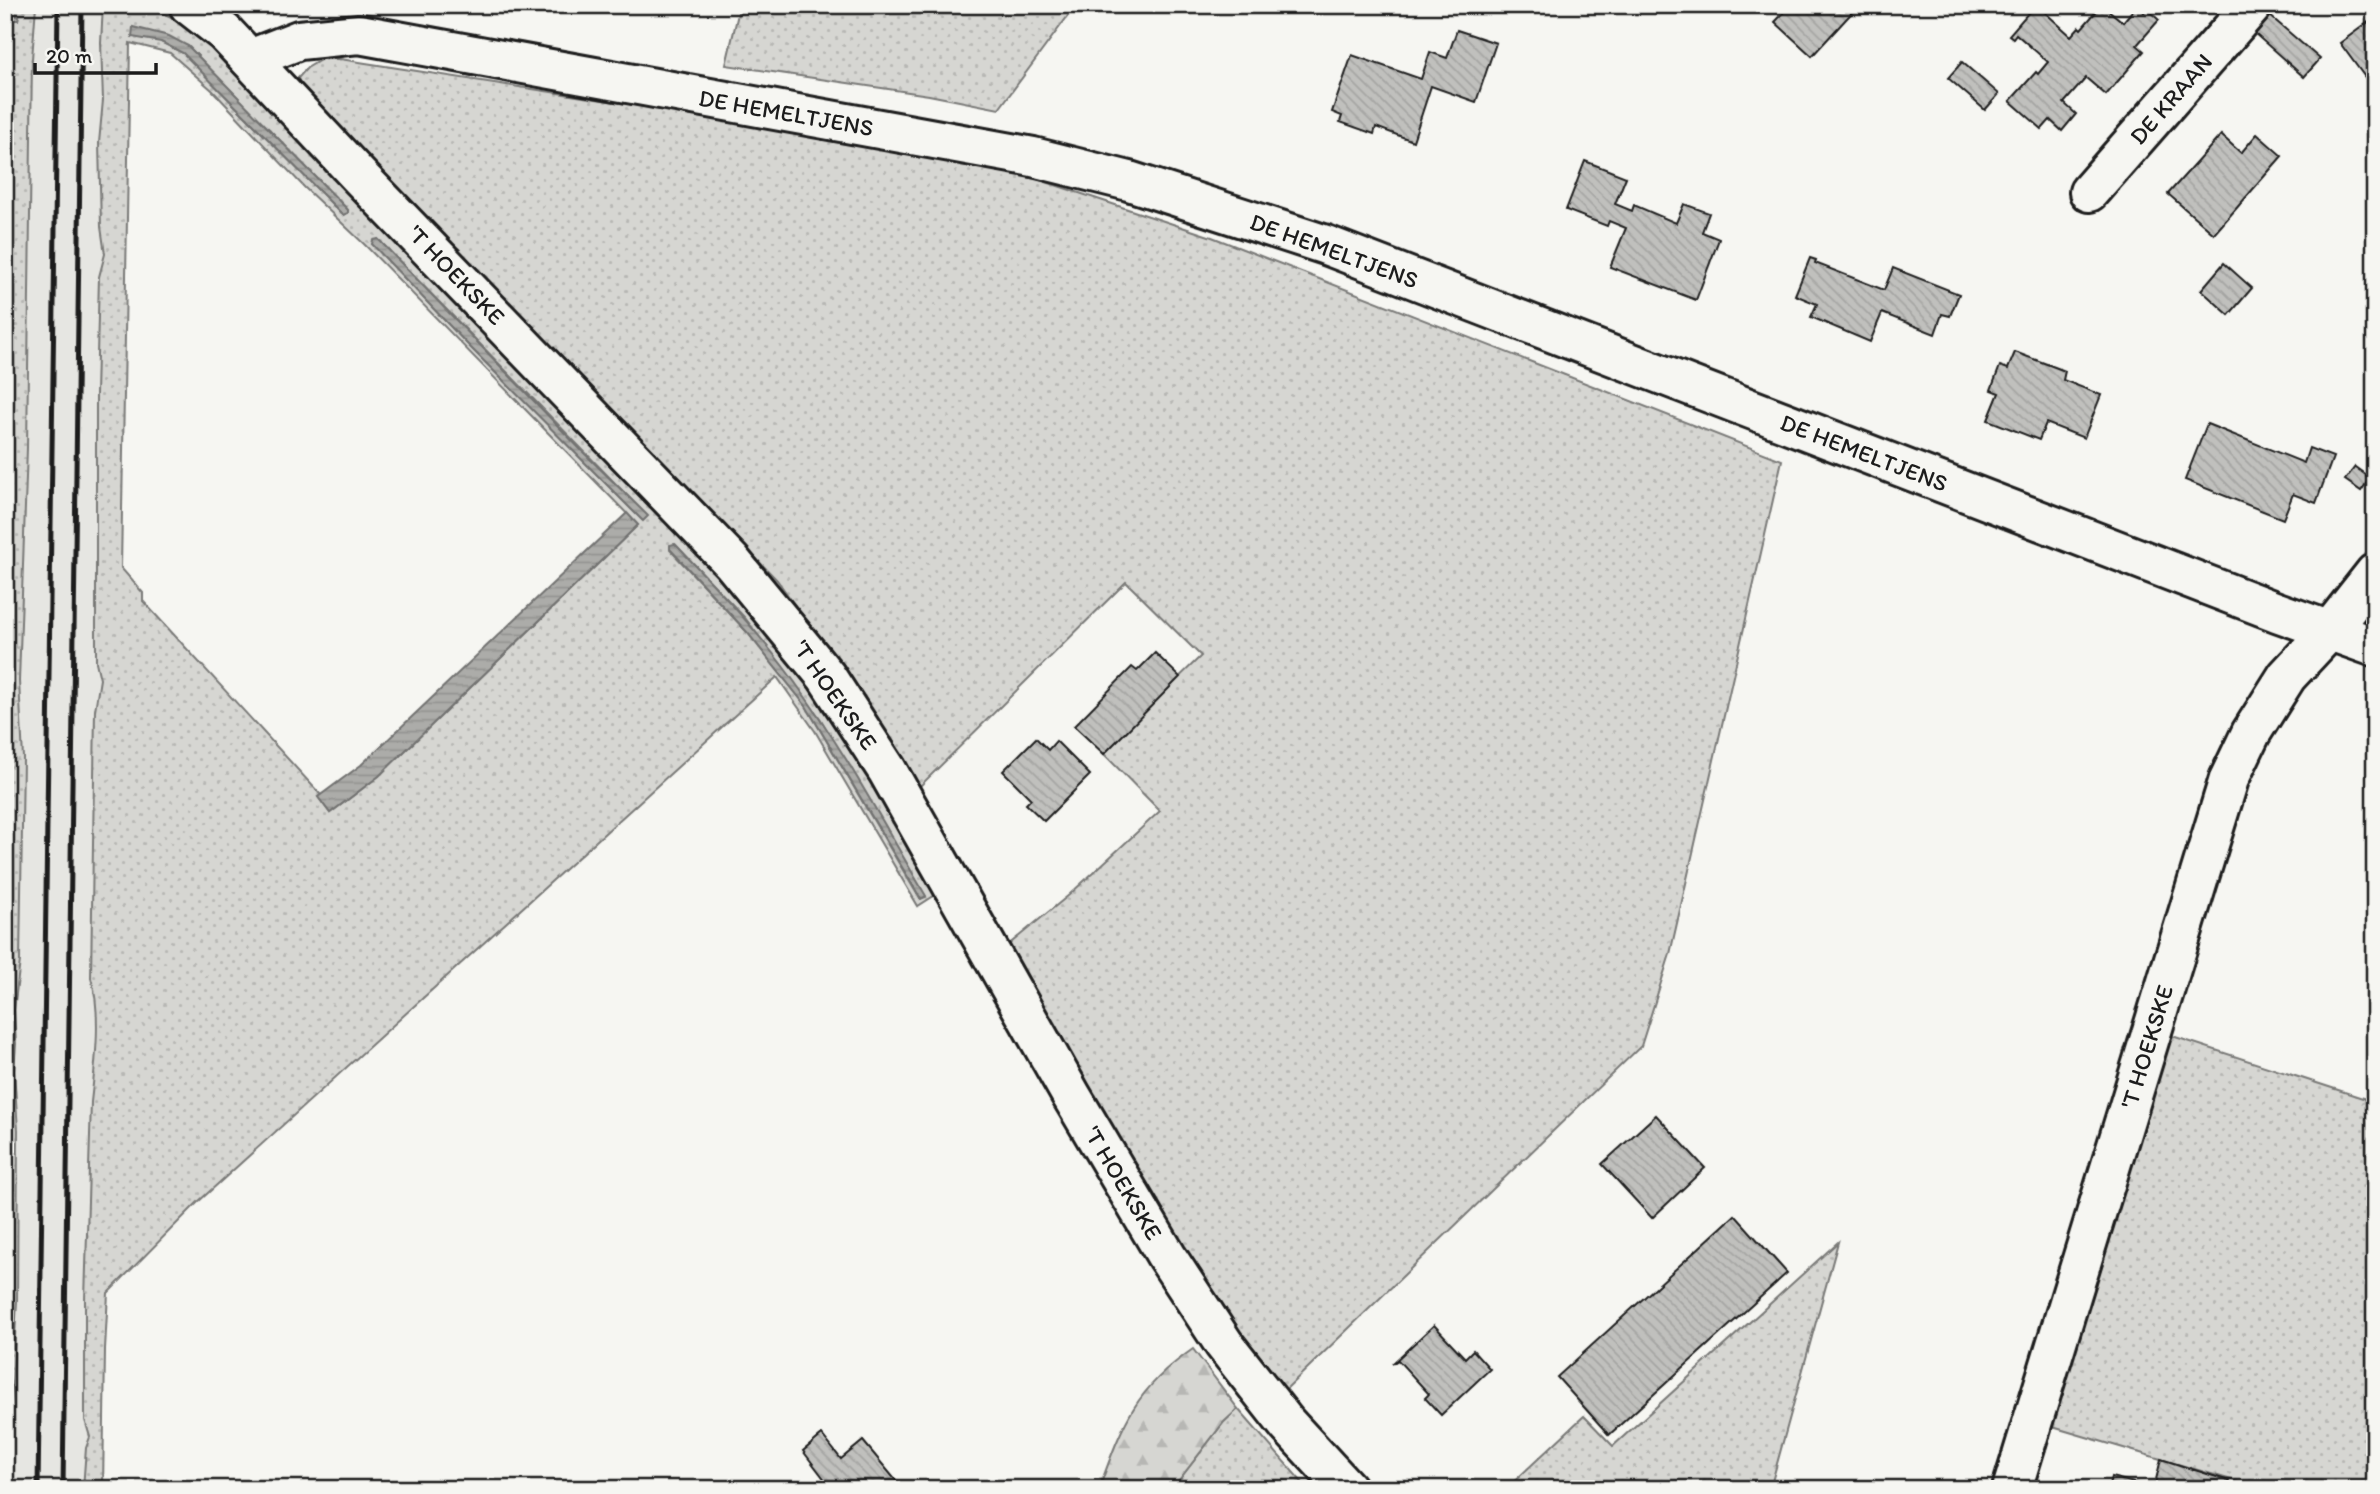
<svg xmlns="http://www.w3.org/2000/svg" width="2380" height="1494" viewBox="0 0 2380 1494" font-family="Itim,sans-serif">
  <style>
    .built { fill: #e6e6e2 }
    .grass { fill: url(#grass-dots); stroke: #797977; stroke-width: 2; fill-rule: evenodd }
    .forest { fill: url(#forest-firs); stroke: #797977; stroke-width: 2 }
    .water { fill: url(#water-rules); stroke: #727271; stroke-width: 2 }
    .building { fill: url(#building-back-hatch); stroke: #1c1c1c; stroke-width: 2 }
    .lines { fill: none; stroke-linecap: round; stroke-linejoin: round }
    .minor-casing { stroke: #1c1c1c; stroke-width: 44 }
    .minor { stroke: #f6f6f2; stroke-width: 38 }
    .rail { stroke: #1c1c1c; stroke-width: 5 }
    .labels { text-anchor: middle; stroke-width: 5; stroke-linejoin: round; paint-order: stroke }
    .street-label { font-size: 24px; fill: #1c1c1c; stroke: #f6f6f2 }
  </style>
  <defs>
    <pattern id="grass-dots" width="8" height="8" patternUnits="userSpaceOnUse" patternTransform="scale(1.75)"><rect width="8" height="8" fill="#d6d6d2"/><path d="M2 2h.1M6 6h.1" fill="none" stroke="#b7b7b4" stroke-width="1.8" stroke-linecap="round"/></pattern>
    <pattern id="forest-firs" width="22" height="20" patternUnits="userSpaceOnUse" patternTransform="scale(1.75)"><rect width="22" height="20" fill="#d6d6d2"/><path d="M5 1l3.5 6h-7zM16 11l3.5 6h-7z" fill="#b7b7b4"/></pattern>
    <pattern id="water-rules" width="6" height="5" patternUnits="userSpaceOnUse" patternTransform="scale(1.75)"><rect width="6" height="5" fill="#acaca9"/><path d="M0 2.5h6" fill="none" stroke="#939391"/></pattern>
    <pattern id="building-back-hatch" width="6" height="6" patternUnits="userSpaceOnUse" patternTransform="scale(1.75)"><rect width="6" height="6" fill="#c0c0bd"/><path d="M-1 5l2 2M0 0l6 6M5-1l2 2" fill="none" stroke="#a4a4a2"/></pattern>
  </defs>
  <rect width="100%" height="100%" fill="#f6f6f2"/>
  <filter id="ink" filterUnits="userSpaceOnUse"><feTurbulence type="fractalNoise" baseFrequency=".0143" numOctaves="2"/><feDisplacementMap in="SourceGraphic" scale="14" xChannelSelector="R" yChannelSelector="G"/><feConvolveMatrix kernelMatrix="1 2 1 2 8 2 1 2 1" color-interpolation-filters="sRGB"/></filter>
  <g filter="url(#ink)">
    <path class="built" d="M36 5 90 7 91 5H103L101 43 103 109 99 143 101 227 105 254 99 277 96 394V662L100 679 96 699 91 978 96 1001 95 1075 91 1102 85 1300V1420L90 1437 86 1448 83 1489H13L9 1438 17 1302 18 1130 14 1071 16 1044 14 1010 20 961 23 758 19 681 27 448 32 59Z"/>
    <g class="grass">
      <path d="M5 5H36L32 59 27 448 19 681 23 758 20 961 14 1010 16 1044 14 1071 18 1130 17 1302 9 1438 13 1489H5V300H8L13 20 18 15 5 14Z"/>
      <path d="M103 5C148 5 163 9 201 35L710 559 799 662 940 892 918 906 815 731 777 677 198 1202 108 1293 105 1349 103 1489H83L86 1448 90 1437 85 1420V1300L91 1102C95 1067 102 1012 91 978L95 710 100 679 96 662V394L99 277 105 254 101 227 99 143 103 100 101 43ZM161 42 188 46 348 210 343 215 183 53ZM130 43 170 53 212 90 305 188 364 244 638 525 379 776 330 813 318 797 321 795 143 601V593L121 568ZM378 239 647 516 642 520 470 347 372 244ZM675 544 745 618 820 718 926 897 920 899 806 706 747 632 670 550 671 545Z"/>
      <path d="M740 5H1076L999 109 929 95 726 65Z"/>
      <path d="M5 16 9 17 8 205 5 256Z"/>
      <path d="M322 59H340L954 155 1028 176 1212 237 1782 460 1670 954 1641 1046 1284 1391 1229 1328 1001 951 1069 895 1160 811 1102 752 1201 656 1126 582 911 795 823 645 777 580 638 436 513 314 305 97 298 78 307 68Z"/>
      <path d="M2160 1032 2375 1102V1489H2262L2039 1423Z"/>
      <path d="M1838 1242 1770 1489H1506L1584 1416 1613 1446Z"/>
      <path d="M1238 1409 1308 1489H1172L1224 1422Z"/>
    </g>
    <path class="forest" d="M1193 1349 1238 1409 1224 1422 1172 1489H1099C1123 1423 1134 1390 1193 1349Z"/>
    <g class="water">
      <path d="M5 14 19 16 18 20H13L11 296 6 300 9 18Z"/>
      <path d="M133 27 169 36 188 46 348 210V213L343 215 183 53 161 42 132 37Z"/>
      <path d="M378 239 582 451 648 516 643 521 470 347 372 244 373 240Z"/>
      <path d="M627 513 638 525 379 776 330 813 318 797 361 765Z"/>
      <path d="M675 544C716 587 756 629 791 677 842 746 883 823 926 896L921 899 806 706 747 632 670 549V545Z"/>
    </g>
    <g class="building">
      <path d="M1791 5H1859L1812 56 1775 22Z"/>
      <path d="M2035 5H2041L2039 7 2071 36 2079 27 2081 29 2102 5 2123 22 2137 5 2144 12 2147 9 2159 20 2137 45 2144 51 2106 95 2086 78 2064 103 2076 114 2062 131 2050 120 2042 129 2010 101 2036 72 2038 74 2048 62 2016 34 2013 38 2009 35Z"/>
      <path d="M2269 15 2320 59 2304 77 2254 33Z"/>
      <path d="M2374 18 2375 20V91L2340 43Z"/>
      <path d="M1457 30 1496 43 1476 102 1431 86 1413 141 1376 127 1374 134 1340 122 1342 116 1332 112 1352 55 1421 79 1430 52 1447 58Z"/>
      <path d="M1962 62 1999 94 1985 110 1948 78Z"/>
      <path d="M2257 134 2282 156 2214 234 2168 194 2221 135 2241 153Z"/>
      <path d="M1585 161 1626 177 1615 204 1632 211 1634 205 1676 223 1684 204 1709 213 1702 232 1719 239 1696 300 1610 267 1626 228 1609 221 1607 226 1566 210Z"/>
      <path d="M1810 258 1816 260 1815 263 1884 290 1893 268 1959 294 1950 316 1942 314 1935 334 1882 313 1870 342 1811 317 1817 304 1795 295Z"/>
      <path d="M2224 263 2252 288 2229 315 2201 290Z"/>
      <path d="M2015 352 2065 371 2063 380 2101 395 2084 438 2046 423 2039 440 1988 420 1999 393 1991 390 2000 366 2008 369Z"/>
      <path d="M2207 424 2304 463 2309 448 2333 457 2316 503 2293 494 2283 519 2185 480Z"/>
      <path d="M2355 467 2370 478 2361 491 2345 480Z"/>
      <path d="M1155 653 1180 677 1104 754 1074 726 1132 667 1137 671Z"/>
      <path d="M1036 738 1048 750 1056 741 1090 775 1044 821 1026 804 1031 799 1003 771Z"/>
      <path d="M1656 1115 1705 1168 1652 1218 1602 1164Z"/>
      <path d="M1735 1215 1787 1273 1609 1435 1557 1377Z"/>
      <path d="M1434 1325 1465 1358 1473 1350 1490 1369 1441 1415 1425 1398 1429 1394 1398 1360 1392 1364Z"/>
      <path d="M822 1435 841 1459 863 1441 903 1489H832L803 1451Z"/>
      <path d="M2161 1459 2229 1481 2227 1489H2108L2111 1477 2154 1488Z"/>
    </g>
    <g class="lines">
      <g class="minor-casing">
        <g id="minor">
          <path d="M189 5 225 33 358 175 732 562 826 676 887 770 1071 1095 1167 1257 1224 1344 1287 1424 1347 1489"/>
          <path d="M250 59 299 40 359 34 1033 157 1129 181 1326 245 2277 612 2375 647"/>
          <path d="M2089 192 2253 5"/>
          <path d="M2012 1489 2229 779 2251 733 2287 676 2330 630 2375 573"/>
        </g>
      </g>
      <use href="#minor" class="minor"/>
      <g class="rail">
        <path d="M38 1489 58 5"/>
        <path d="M63 1489 82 5"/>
      </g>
    </g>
  </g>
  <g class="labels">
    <g class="street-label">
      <text transform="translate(2171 99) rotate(-49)" y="8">DE KRAAN</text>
      <text transform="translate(786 113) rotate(10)" y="8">DE HEMELTJENS</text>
      <text transform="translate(1334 251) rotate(20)" y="8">DE HEMELTJENS</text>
      <text transform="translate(456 275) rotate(46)" y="8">'T HOEKSKE</text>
      <text transform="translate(1864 453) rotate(21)" y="8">DE HEMELTJENS</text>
      <text transform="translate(835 695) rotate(55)" y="8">'T HOEKSKE</text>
      <text transform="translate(2147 1047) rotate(-73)" y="8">'T HOEKSKE</text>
      <text transform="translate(1123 1183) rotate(59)" y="8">'T HOEKSKE</text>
    </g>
  </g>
  <rect width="2380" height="1494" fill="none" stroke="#f6f6f2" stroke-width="28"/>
  <rect x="14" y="14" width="2352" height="1466" fill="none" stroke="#1c1c1c" stroke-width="2.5" filter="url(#ink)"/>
  <path d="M35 63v10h121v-10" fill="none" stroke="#1c1c1c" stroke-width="3.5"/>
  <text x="46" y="63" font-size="21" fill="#1c1c1c" stroke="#f6f6f2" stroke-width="5" paint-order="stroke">20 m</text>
</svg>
